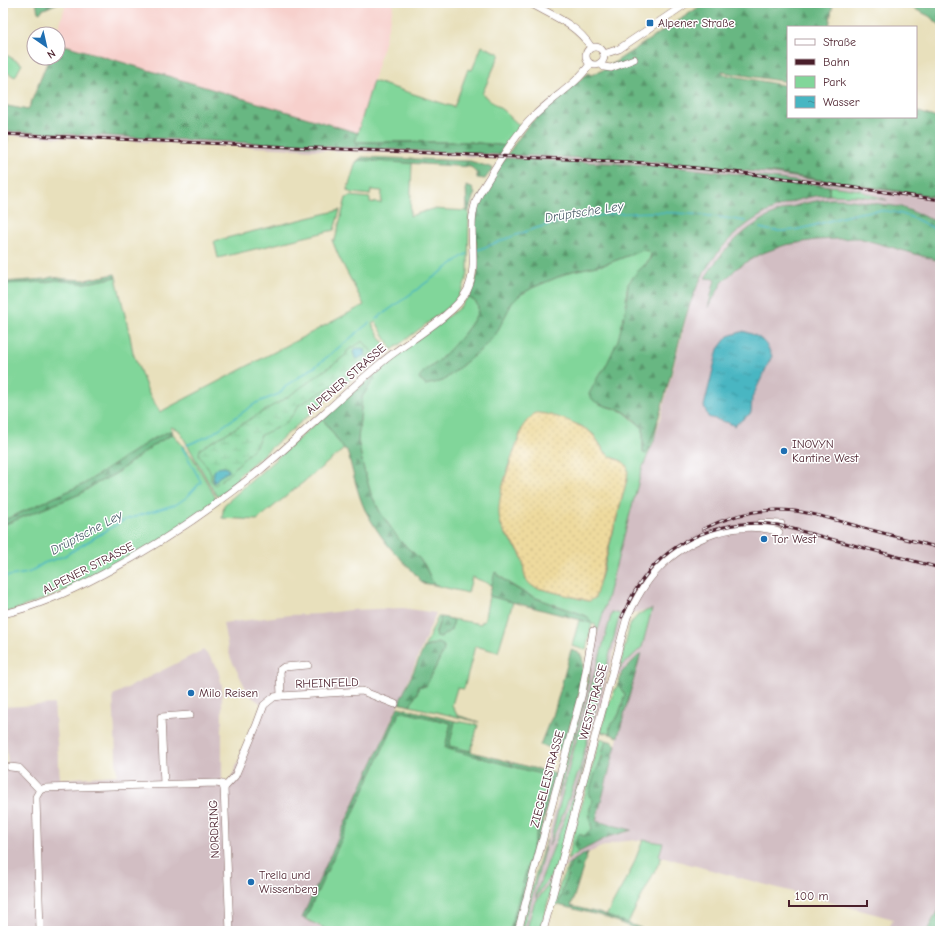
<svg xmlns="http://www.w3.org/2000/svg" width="943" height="934" viewBox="0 0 943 934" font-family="'Comic Neue',sans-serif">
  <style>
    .built { fill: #f7d0cc }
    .industrial { fill: #d2bec3; fill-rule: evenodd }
    .green { fill: #81d69a; stroke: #667a62; fill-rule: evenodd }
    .forest { fill: url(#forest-firs); stroke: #596b56 }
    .wetland { fill: url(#wetland-marsh); stroke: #667a62 }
    .sand { fill: url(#sand-dots); stroke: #9c7c64 }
    .water { fill: url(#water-ripples); stroke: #496a76 }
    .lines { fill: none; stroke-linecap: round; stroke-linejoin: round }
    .stream { stroke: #48b6c2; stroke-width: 1.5 }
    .minor-casing { stroke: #81635e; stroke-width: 8 }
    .minor { stroke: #fff; stroke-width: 7 }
    .rail-casing { stroke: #4a1f2b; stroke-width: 3 }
    .rail { stroke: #fff; stroke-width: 1.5; stroke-dasharray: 4.5; stroke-linecap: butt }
    .poi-dot { fill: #1f6fb2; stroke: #fff; stroke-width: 1.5 }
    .labels { text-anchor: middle; stroke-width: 3; stroke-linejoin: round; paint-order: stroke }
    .poi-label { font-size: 12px; fill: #4a1f2b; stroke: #fff; text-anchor: start }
    .street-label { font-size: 12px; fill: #4a1f2b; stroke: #fff }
    .water-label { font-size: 13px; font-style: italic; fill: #495b67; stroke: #fff }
  </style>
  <defs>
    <pattern id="forest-firs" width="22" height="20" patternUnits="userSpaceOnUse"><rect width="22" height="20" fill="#68b782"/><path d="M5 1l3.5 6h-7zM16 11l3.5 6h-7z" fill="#58946b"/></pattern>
    <pattern id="wetland-marsh" width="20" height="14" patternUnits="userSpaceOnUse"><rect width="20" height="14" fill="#81d69a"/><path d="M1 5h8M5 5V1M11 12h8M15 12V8" fill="none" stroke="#71b785"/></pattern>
    <pattern id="sand-dots" width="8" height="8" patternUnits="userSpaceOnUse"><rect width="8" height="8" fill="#eeda9e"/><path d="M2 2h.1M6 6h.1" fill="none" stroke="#cebb88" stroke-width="1.8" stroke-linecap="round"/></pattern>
    <pattern id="water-ripples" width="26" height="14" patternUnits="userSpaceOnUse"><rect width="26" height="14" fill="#48b6c2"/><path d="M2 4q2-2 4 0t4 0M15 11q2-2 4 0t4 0" fill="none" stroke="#3e939e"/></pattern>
  </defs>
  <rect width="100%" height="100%" fill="#fff"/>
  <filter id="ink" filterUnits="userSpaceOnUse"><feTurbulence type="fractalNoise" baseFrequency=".025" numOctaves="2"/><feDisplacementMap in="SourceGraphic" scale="8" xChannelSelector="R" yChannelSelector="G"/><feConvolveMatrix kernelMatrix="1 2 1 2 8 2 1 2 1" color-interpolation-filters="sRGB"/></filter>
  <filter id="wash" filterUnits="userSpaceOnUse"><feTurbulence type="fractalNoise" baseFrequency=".012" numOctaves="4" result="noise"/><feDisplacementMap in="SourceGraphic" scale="16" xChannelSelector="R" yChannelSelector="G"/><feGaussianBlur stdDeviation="0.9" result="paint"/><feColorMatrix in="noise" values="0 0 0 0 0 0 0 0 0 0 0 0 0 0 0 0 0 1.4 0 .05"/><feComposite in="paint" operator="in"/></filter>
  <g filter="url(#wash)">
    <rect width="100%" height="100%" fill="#e8e0bc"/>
    <path class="built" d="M66 3H394L384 43 358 133 58 43 57 34Z"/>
    <g class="industrial">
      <path d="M3 131 614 159 667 163 766 173 940 198V223L901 207 808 202 798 205 780 212 758 222 741 234 721 254 705 278 715 279 709 306 722 282 737 268 760 254 785 245 816 240 859 238 940 261V906L927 931H887L893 919 659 856 663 843 637 840 618 842 601 847 582 856 568 864 555 876 541 893 532 910 526 931H523L586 694 597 633 642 469 657 431 688 311 694 293 703 274 713 258 734 235 752 220 780 206 804 198 824 195H844L885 199 862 192 860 190 829 186 764 177 666 166 572 161 337 151 3 135ZM652 609 642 647 627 659 615 674 602 697 624 615ZM612 612 580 768 563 814 550 843 572 756ZM640 654 596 821 631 831 608 837 579 852 556 870 543 886 536 897V893L579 781 597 715 615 680 629 664Z"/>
      <path d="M403 608 436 613 399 703 302 918 330 931H3V768L8 767 3 707 54 704 60 779 117 775 113 695 203 650 210 657 218 670 222 686V783H229L263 705 249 695 231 659 228 649 223 623 290 615 320 614 349 610Z"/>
    </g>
    <g class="green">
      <path d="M482 46 500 54 482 94 505 112 521 127 507 146 469 142H355L373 81 454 107 468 69 472 70Z"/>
      <path d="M3 53 22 64 15 77 3 70Z"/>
      <path d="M3 138H8L3 164Z"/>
      <path d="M359 160 412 163 410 216 432 209 469 211 468 272C466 284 461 293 454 303L392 350 376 322 372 324 389 352 386 351 379 355 237 477 240 481 219 496H217L214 492 179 430 171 427H170L172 430 151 440 84 484 9 518 3 520V284L46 282C58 278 72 283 84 283 95 282 106 279 116 277L130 336 133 353 149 394 160 412 364 305 339 257 332 240H335L346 198 350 196 370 198V202L381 203 382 191 371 190 370 195 352 193 347 191 356 162Z"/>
      <path d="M767 172 940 197V198L766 173Z"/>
      <path d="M829 186 860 190 863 192 887 200 860 196 829 195Z"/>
      <path d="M340 210 334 230 218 258 214 241Z"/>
      <path d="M643 250 648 251 651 254C649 265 635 273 629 283 625 290 627 300 626 307 623 330 615 358 599 375L602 405 624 412 643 428V452L646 454 658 421 654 440 642 469 601 621 597 633 595 624H592L586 650 572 646 579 620 591 623 588 617 584 615 528 595 507 582 496 572 492 585 472 577 468 593 434 585 424 564 418 557 400 541 380 512 371 494 363 466 358 440 362 397 375 378 373 376 394 356 459 308 468 297C472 300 478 302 478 308 479 319 451 349 442 358 435 365 425 369 419 378L425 385 443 381 483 348 512 303 520 295 532 288 572 271 606 264ZM556 417 581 426 593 434 603 449 609 456 622 461 627 469V479L601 578 589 601 534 587 526 580 523 560 520 553 507 536 501 525 507 470 523 426Z"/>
      <path d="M322 418 344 449 257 520 222 518 224 505Z"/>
      <path d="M173 434 193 458 218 502 174 533 82 585 3 614V525L80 494 95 484 115 474 155 444Z"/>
      <path d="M489 596 513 602 498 652 475 646 464 689 457 688 452 705 457 715 479 722 410 706 418 691V686H426L439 660 432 644 424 648 438 617H441L435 633 454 621 452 619 481 624 482 621 484 622Z"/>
      <path d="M652 609 642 647 619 669 630 625C636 615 642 612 652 609Z"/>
      <path d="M612 612 620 614 580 768 563 814 549 846 572 756Z"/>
      <path d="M591 662 589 680 586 694 558 798C562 752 583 708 591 662Z"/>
      <path d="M618 684 625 695C623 701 621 708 619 714 615 724 608 720 610 734L601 732 608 705Z"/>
      <path d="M400 711 451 723 445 748 552 777 510 931H330L305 919Z"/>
      <path d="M455 721 478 725 471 751 449 746Z"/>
      <path d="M600 738 606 740 600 764 594 800 590 808 589 817 592 828 584 836 579 834 574 846 579 852 567 860Z"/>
      <path d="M585 759 586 760 556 870 543 886 536 898V893L579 781Z"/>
      <path d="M547 839 523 931H519L543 849Z"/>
      <path d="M643 840 663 843 659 856 662 857 628 923 606 916 631 870Z"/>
      <path d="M571 862 558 905H554L562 878 566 871 568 864Z"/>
      <path d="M555 876 540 931H526L534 904Z"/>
    </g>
    <g class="forest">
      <path d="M36 3H58L42 10 40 13 38 12Z"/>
      <path d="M705 3H833L829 27H788V82L722 72V74L788 86V117H916V111L940 119V197L767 172 766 173C680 163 594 158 507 155L528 125 565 92 588 73 591 75 603 70Z"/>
      <path d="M902 3H940V25L929 16Z"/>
      <path d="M58 43 358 133 355 142H469L507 146 501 155 3 131V105L28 110 49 58H58Z"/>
      <path d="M362 157 470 161 493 168 485 179 477 178V174L471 167 359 160 356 162Z"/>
      <path d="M505 158 666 166 764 177 829 186V195C810 195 793 201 776 208 738 224 709 256 694 294 685 315 680 339 674 361 666 393 658 423 646 454L643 453V428C637 422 630 415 623 411 612 406 594 407 589 394L599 375 605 368 618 340 626 308 628 284 637 272 650 260 651 254 648 251 643 250 606 264 572 271 532 288 520 295 512 303 496 334 483 348 443 381 425 385 419 378C422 371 430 368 435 364 445 355 479 321 478 308 478 302 473 300 468 297L475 284 478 272 477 252 474 222 478 200Z"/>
      <path d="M466 186 472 188 475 194 473 197 469 211H467Z"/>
      <path d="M831 199H844L901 207 940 223V261L859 238 816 240 785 245 760 254 737 268 722 283 708 308 715 279 705 278C734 230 774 205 831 199Z"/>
      <path d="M115 274 116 277C106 279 95 282 84 283 72 283 58 278 46 282L3 284V282L45 279 52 277 66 279 85 280Z"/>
      <path d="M373 376 375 378 362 397 358 440 363 466 371 494 380 512 400 541 418 557 424 564 434 585 422 583C412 568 398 558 387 544 379 534 371 521 365 510 357 493 352 468 347 450L344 449 322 418Z"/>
      <path d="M172 430 173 434 155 444 115 474 95 484 80 494 3 525V520L9 518 84 484 151 440Z"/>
      <path d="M495 572C521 597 551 603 584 615L588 617 592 623 489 596Z"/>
      <path d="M441 617 452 619 454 621 451 630 441 637 435 636Z"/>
      <path d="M437 643 441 644 444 646V650L426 686H418V691L410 706 399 703 424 648Z"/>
      <path d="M571 650C574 651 579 652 581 655 590 668 567 735 562 751L540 745 548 725 553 716Z"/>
      <path d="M641 653 618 737 610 734C608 720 615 724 619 714 621 708 623 701 625 695L618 684 621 677V673Z"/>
      <path d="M398 707 455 721 449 746 556 774 514 931H510L552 777 445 748 451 723 400 711 305 919 302 918Z"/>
      <path d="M606 740 613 742 616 745 596 821 632 830 608 837 579 852 574 846 579 834 584 836 592 828C589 817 588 810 593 800L589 796 590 789 595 773 603 757 602 754Z"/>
      <path d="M588 852 571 906 599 913 649 931H641L602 916 558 905 571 862Z"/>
      <path d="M940 906V931H927Z"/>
    </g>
    <path class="wetland" d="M363 341 372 352 338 382 299 405 294 413 285 424 261 435 256 446 228 475 215 485 211 481V473L199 455 200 449 289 396 346 355 347 351Z"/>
    <path class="sand" d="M535 413C548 412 585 425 593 435 599 441 601 450 608 455 619 463 631 458 627 479L595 598 589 601 534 587C519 577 527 568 521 555 516 544 505 536 501 524 492 499 516 451 523 426L527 421Z"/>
    <g class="water">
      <path d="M744 331C761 337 765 340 772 356L752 398 751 413 734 426 729 423 708 417 704 406 718 349 728 336Z"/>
      <path d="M360 348 364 349 365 355 358 359 355 358 353 352 355 349Z"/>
      <path d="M224 467 228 469V472L219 477 214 483 213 480 214 471 217 468Z"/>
    </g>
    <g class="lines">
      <g class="stream">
        <path d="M760 228C797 240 836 213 874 211 898 209 920 220 940 232"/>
        <path d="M478 250C498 242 519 233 540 227 610 208 675 209 745 221"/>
        <path d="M376 319 463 256 467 254"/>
        <path d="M187 445 209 436 256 403 279 394 287 385 316 366 369 323"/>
        <path d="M3 577 28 573 44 563 64 556 124 520 177 504 187 497 201 482 182 447"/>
      </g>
    </g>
  </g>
  <g filter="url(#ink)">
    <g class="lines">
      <g class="minor-casing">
        <g id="minor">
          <path d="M530 3C553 16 576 24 591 47"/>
          <circle cx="595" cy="56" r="9"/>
          <path d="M604 54 619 49 687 3"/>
          <path d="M600 63 604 67 611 68 634 59"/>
          <path d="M761 523 781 524"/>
          <path d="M3 614C39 606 71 591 103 574 159 545 210 510 259 471 301 436 339 398 381 363 404 343 453 317 467 291 479 267 469 239 473 214 474 205 478 196 482 189 498 164 513 137 534 116 552 98 576 85 590 64"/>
          <path d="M281 696 280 670 284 667 308 665"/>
          <path d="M10 767 19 768 40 790"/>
          <path d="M164 784 161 717 190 715"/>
          <path d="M224 788 235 776 257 724 264 705 274 697 281 696 362 691 395 704"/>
          <path d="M40 931 36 797 40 790 45 788 216 783 222 784 224 788 230 931"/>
          <path d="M518 931 582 693 593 631"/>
          <path d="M543 931 627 617C636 599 645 582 659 568 688 538 738 518 779 532"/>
        </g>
      </g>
      <use href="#minor" class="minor"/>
      <g class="rail-casing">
        <g id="rail">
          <path d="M3 134 632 162C735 170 837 185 940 200"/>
          <path d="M703 529C731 515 763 507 795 511 817 514 839 521 860 527 887 534 913 541 940 548"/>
          <path d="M622 617C629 600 638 584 650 570 681 534 732 518 778 525L940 568"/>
        </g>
      </g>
      <use href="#rail" class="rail"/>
    </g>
  </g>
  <g class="poi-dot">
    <rect x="646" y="19" width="8" height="8" rx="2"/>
    <circle cx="784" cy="451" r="4"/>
    <circle cx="764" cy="539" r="4"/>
    <circle cx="191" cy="693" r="4"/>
    <circle cx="251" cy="882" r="4"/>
  </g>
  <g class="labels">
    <g class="poi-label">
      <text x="658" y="27">Alpener Straße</text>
      <text x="792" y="448">INOVYN<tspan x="792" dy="14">Kantine West</tspan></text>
      <text x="772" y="543">Tor West</text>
      <text x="199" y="697">Milo Reisen</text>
      <text x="259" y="879">Trella und<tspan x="259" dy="14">Wissenberg</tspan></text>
    </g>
    <g class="street-label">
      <text transform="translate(346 379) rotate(-41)" y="4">ALPENER STRASSE</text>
      <text transform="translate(88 568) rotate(-27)" y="4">ALPENER STRASSE</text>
      <text transform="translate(327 683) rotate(-2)" y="4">RHEINFELD</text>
      <text transform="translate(593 702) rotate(-75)" y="4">WESTSTRASSE</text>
      <text transform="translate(547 779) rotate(-75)" y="4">ZIEGELEISTRASSE</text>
      <text transform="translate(214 829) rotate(-92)" y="4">NORDRING</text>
    </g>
    <g class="water-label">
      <text transform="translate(584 211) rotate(-9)" y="5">Drüptsche Ley</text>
      <text transform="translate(86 532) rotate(-28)" y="5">Drüptsche Ley</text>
    </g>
  </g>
  <rect width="943" height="934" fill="none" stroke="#fff" stroke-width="16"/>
  <rect x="787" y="26" width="130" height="92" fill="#ffffff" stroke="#b7a5aa"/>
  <rect x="795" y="39" width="20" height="6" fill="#ffffff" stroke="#b7a5aa"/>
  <text x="823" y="46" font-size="12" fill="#4a1f2b">Straße</text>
  <rect x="795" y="59" width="20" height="6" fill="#4a1f2b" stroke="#b7a5aa"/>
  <text x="823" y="66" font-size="12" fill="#4a1f2b">Bahn</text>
  <rect x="795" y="76" width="20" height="12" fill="#81d69a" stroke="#b7a5aa"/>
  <text x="823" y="86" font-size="12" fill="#4a1f2b">Park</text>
  <rect x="795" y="96" width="20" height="12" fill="url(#water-ripples)" stroke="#b7a5aa"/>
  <text x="823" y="106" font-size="12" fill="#4a1f2b">Wasser</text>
  <g transform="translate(46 46) rotate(146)"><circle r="19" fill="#ffffff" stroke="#b7a5aa"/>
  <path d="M0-3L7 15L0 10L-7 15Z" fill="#1f6fb2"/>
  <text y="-6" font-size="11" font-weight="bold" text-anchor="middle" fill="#4a1f2b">N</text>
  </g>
  <path d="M789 900v6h78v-6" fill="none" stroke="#4a1f2b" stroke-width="2"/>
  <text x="795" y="900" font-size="12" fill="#4a1f2b" stroke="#ffffff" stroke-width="3" paint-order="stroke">100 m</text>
</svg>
